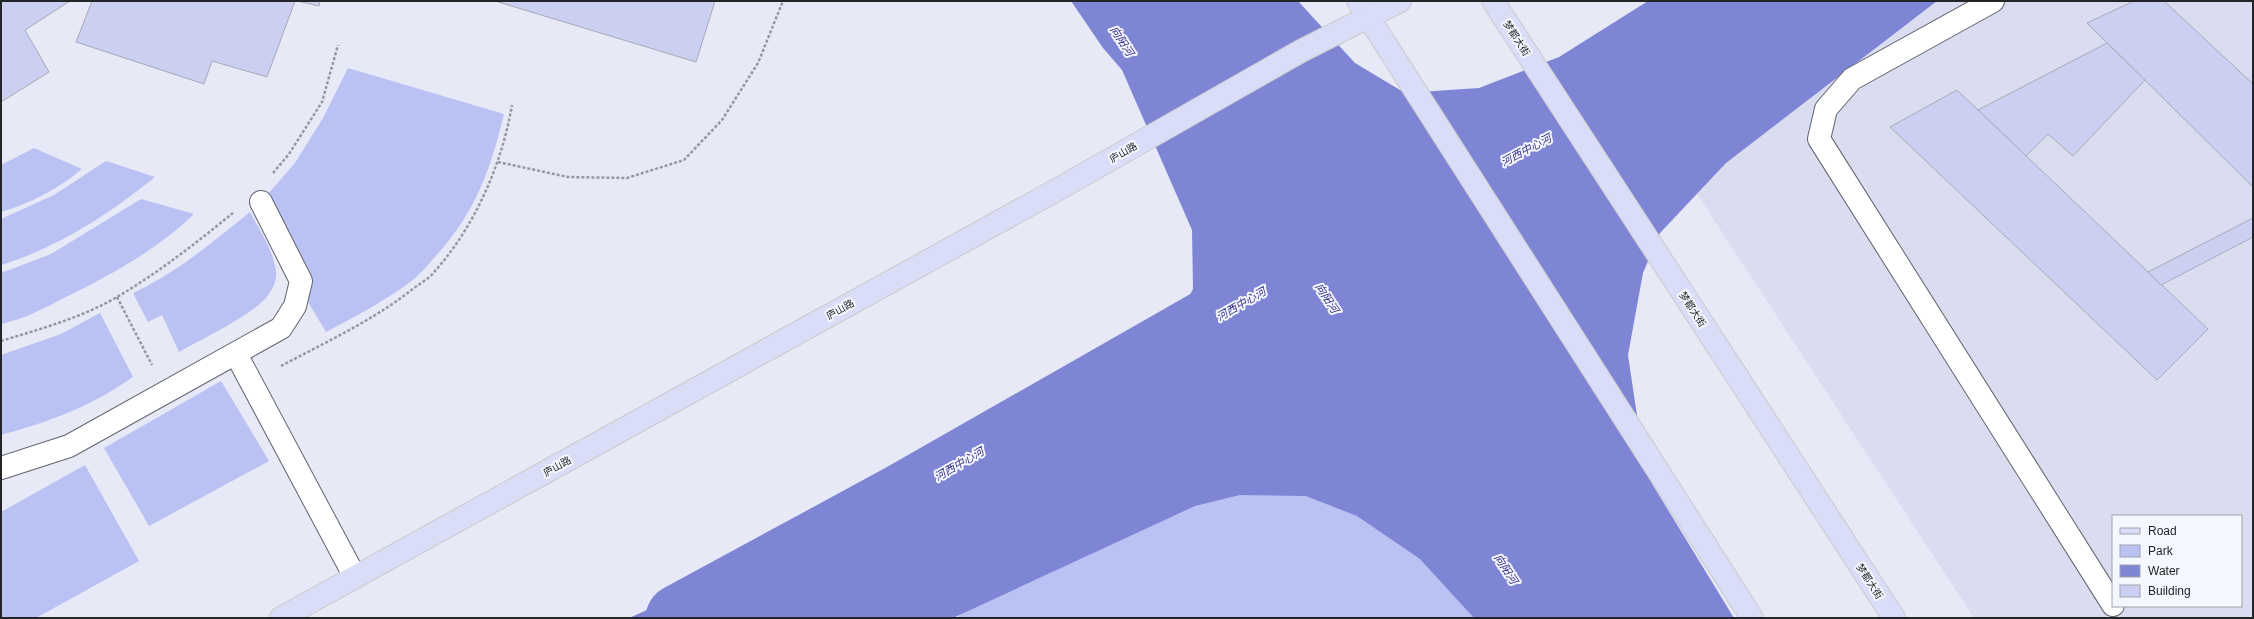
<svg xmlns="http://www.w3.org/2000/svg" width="2254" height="619" viewBox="0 0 2254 619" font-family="Arial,'Noto Sans SC',sans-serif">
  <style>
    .built { fill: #daddf0; fill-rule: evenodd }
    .green { fill: #bac1f3 }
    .water { fill: #7f85d5 }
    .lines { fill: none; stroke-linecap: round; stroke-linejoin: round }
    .river { stroke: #7f85d5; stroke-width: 67 }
    .building { fill: #cbd0f2; stroke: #a7a9b5 }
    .minor-casing { stroke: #61636d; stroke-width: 24 }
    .major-casing { stroke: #cacbcc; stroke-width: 24 }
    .path { stroke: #9698a1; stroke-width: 2.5; stroke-dasharray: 3 2; stroke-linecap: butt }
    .minor { stroke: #fff; stroke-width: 22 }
    .major { stroke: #d9ddf7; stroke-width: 22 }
    .labels { text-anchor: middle; stroke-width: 4; stroke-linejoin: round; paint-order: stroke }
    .street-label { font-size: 10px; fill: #242529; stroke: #f5f7fe }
    .water-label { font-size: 11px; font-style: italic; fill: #37328f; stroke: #f5f7fe }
  </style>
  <rect width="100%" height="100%" fill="#e7e9f6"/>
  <path class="built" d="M1937 1H2253V618H1974L1663 142ZM2113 516H2241V606H2113Z"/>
  <g class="green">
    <path d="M348 68 504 114C490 172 474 215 433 259 427 266 421 273 414 279 387 300 356 316 326 332L308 302 310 274 267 195 295 163 323 118Z"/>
    <path d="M34 148 82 169C58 189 31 203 1 212V165Z"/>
    <path d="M106 161 155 177C108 215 59 247 1 265V219L54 195Z"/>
    <path d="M141 199 194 214C158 249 111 275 66 297 45 308 24 319 1 324V273L51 254Z"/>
    <path d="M250 212C260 231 273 250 276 271 277 282 272 291 265 299 248 317 202 339 179 352L162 315 148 322 133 293C176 273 213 242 250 212Z"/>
    <path d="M100 313 133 377C92 406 49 422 1 435V355L61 334Z"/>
    <path d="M221 381 269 461 149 526 104 448Z"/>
    <path d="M1254 409 1488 618H956Z"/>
    <path d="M85 465 139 561 36 618H1V512Z"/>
  </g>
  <path class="water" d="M1071 1H1298L1355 63 1405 93 1479 88 1559 57 1648 1H1937L1726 163 1660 233 1643 273 1628 355 1643 456 1654 487 1734 618H1474L1420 559 1357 516 1306 496 1240 495 1195 506 953 618H629L1086 416 1154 363 1193 289 1192 230 1122 70 1103 48Z"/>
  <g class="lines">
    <path class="river" d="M679 618 902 497 1242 303"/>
  </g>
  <g class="building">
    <path d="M1 1H70L25 30 49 72 1 102Z"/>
    <path d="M92 1H295L267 77 212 61 204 84 76 42Z"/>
    <path d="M297 1H320L319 6Z"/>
    <path d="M495 1H715L696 62Z"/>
    <path d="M2134 1H2164L2253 84V187L2087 23Z"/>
    <path d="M2107 43 2145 80 2073 156 2048 134 2026 156 1978 110Z"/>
    <path d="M1957 90 2208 329 2157 380 1890 127Z"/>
    <path d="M2253 218V237L2161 285 2148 272Z"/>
  </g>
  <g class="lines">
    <g class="minor-casing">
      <g id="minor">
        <path d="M1993 1 1852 79 1826 109 1819 139 2113 605"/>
        <path d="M236 354 355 577"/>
        <path d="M1 468 69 446 281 328 295 306 301 281 261 202"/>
      </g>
    </g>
    <g class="major-casing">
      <g id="major">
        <path d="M1358 1 1752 618"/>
        <path d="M1493 1 1894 618"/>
        <path d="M281 618 1062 187 1301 51 1400 1"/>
      </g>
    </g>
    <g class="path">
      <path d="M498 162 568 177 627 178 684 160 722 120 758 63 783 1"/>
      <path d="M273 173 289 154 322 102 338 45"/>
      <path d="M117 297 152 365"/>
      <path d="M1 341C40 329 81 318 117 297 158 273 196 243 233 213"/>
      <path d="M281 366C326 342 374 320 414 288 421 283 430 278 435 271 475 226 502 164 512 105"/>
    </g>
    <use href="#minor" class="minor"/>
    <use href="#major" class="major"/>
  </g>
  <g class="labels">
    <g class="street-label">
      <text transform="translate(1517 38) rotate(57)" y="4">梦都大街</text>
      <text transform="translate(1123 152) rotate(-30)" y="4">庐山路</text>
      <text transform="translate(840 309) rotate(-29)" y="4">庐山路</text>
      <text transform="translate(1693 309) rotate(57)" y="4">梦都大街</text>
      <text transform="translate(557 466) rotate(-29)" y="4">庐山路</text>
      <text transform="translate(1870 581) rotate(57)" y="4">梦都大街</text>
    </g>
    <g class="water-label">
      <text transform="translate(1122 41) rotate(57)" y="4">向阳河</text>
      <text transform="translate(1526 150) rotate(-28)" y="4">河西中心河</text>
      <text transform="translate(1327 298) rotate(57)" y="4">向阳河</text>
      <text transform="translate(1241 304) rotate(-30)" y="4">河西中心河</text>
      <text transform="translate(959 464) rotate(-30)" y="4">河西中心河</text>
      <text transform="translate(1506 569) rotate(57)" y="4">向阳河</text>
    </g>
  </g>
  <rect width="2254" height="619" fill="none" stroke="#242529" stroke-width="4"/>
  <rect x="2112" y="515" width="130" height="92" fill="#f5f7fe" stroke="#a1a3a9"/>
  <rect x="2120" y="528" width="20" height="6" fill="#d9ddf7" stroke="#a1a3a9"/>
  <text x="2148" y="535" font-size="12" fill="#242529">Road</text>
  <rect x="2120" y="545" width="20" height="12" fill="#bac1f3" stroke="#a1a3a9"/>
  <text x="2148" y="555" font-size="12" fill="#242529">Park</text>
  <rect x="2120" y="565" width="20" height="12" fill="#7f85d5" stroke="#a1a3a9"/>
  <text x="2148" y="575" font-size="12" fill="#242529">Water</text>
  <rect x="2120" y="585" width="20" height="12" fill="#cbd0f2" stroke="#a1a3a9"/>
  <text x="2148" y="595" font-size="12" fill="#242529">Building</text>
</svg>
